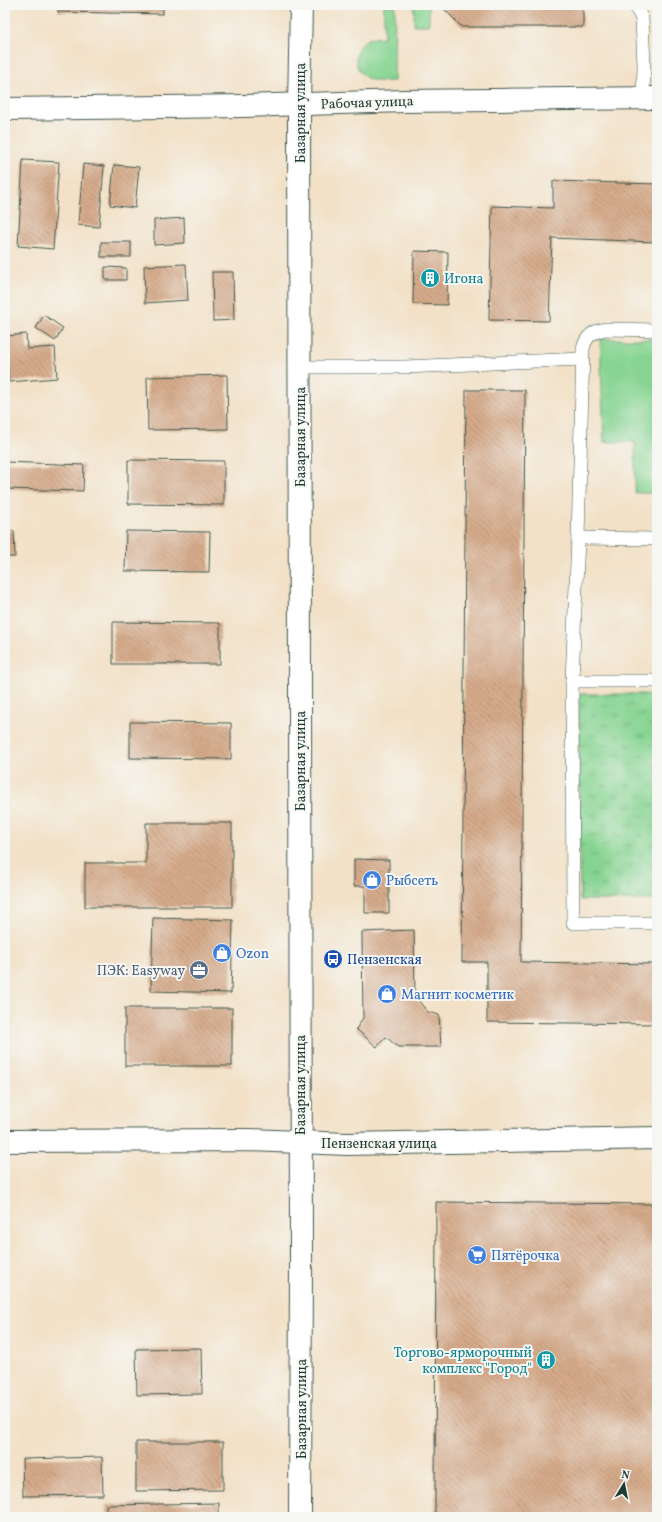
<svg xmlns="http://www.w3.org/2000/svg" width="662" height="1522" viewBox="0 0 662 1522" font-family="Vollkorn,serif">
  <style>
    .grass { fill: #87d492; stroke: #538863 }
    .park { fill: url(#park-tufts); stroke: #538863 }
    .building { fill: url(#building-back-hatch) }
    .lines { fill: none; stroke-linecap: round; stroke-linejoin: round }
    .lane-casing { stroke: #3f564a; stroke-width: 14 }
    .street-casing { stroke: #3f564a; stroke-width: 24 }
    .secondary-casing { stroke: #3f564a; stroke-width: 24 }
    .lane { stroke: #fff; stroke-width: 13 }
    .street { stroke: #fff; stroke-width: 22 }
    .secondary { stroke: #fff; stroke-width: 22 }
    .labels { text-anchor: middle; stroke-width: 4; stroke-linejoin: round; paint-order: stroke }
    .street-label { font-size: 14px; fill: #1f3d34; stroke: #f6f6f2 }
    .culture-label { font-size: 14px; fill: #0d838f; stroke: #f6f6f2; text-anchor: start }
    .shop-label { font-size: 14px; fill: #366cbe; stroke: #f6f6f2; text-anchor: start }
    .transit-label { font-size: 14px; fill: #164399; stroke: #f6f6f2; text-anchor: start }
    .service-label { font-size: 14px; fill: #4e5e75; stroke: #f6f6f2; text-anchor: end }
  </style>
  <defs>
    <pattern id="park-tufts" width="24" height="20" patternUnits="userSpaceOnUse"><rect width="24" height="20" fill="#87d492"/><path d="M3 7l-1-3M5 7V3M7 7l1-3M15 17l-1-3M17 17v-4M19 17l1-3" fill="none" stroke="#6ead78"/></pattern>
    <pattern id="building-back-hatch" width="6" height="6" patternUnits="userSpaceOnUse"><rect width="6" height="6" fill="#d6ab8b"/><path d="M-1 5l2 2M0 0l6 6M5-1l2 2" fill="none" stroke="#ad8c72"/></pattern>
  </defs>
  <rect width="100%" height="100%" fill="#f6f6f2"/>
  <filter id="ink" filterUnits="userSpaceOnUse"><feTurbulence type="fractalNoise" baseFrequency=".025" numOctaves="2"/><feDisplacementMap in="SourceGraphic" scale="8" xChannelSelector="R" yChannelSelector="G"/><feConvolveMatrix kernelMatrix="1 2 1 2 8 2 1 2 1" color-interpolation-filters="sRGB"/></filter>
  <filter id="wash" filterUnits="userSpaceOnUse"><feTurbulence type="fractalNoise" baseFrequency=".012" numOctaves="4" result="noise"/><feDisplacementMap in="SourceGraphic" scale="16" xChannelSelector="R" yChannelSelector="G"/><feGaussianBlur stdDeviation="0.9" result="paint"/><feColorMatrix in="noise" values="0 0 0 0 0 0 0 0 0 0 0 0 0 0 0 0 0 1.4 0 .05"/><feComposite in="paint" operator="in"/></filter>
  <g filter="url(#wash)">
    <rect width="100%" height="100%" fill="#f2e1c7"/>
    <g class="grass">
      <path d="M384 5H395L394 81C388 81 379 82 372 80 353 75 350 48 368 39 372 37 379 38 384 37Z"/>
      <rect x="414" y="5" width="15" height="20"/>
      <path d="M600 339H657V493H635V442H604Z"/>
    </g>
    <path class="park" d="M579 694H657V900H580Z"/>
    <g id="blocks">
      <g class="building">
        <path d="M58 5H163V14L58 12Z"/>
        <path d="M442 5H583V27H462L442 7Z"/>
        <path d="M23 160 59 162 53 249 18 246Z"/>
        <path d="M83 164 104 166 99 227 78 225Z"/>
        <path d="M114 165 139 167 135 208 110 205Z"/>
        <path d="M553 181 657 184V242L552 238 549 321 489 320 492 206 553 208Z"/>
        <path d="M184 218 185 243 154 245V220Z"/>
        <rect x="101" y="242" width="30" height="15"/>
        <path d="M414 251 448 252 447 305 413 304Z"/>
        <path d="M186 264 188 300 145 303 144 266Z"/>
        <path d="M105 267 126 268V280H105Z"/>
        <path d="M212 272H233L234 320 213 321Z"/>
        <path d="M44 315 63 328 55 341 36 328Z"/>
        <path d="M26 334 27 349 55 347 57 378 9 382 5 336Z"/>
        <path d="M227 375 228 429 148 430 147 377Z"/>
        <path d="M466 390H525L521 962 657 964V1024L487 1022V962H462Z"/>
        <path d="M128 460 224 461V505L128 504Z"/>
        <path d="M5 462 84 465 83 491 5 489Z"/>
        <path d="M5 531H14L15 557H5Z"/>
        <path d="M126 531 210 532 209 572 125 571Z"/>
        <path d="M113 622 220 623V664H113Z"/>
        <path d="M130 722 231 723V759L130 758Z"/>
        <path d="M146 823H232V907H85V863H146Z"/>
        <path d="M354 859 389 860V913H365V886H354Z"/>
        <path d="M153 918 233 920 231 993 151 991Z"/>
        <path d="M414 930 415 997 428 1012 439 1015 441 1047H398L386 1037 377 1047 356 1029 363 1018 362 932Z"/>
        <rect x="125" y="1008" width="107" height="58"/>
        <path d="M436 1202 657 1204V1517H435Z"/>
        <path d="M201 1348 202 1394 137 1395 136 1349Z"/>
        <path d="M136 1442H223V1490L136 1491Z"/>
        <path d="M102 1457 103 1495 23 1496 22 1459Z"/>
        <path d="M219 1503V1517H106V1505Z"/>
      </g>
    </g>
  </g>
  <g filter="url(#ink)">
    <use href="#blocks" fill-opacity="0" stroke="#3f564a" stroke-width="1"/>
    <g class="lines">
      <g class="lane-casing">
        <g id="lane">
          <path d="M635 5 642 19 644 66 643 97"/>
          <path d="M657 330 606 329C593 331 586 336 583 349L578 538 572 681 573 923H657"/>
          <path d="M300 367H405L582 359"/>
          <path d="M578 538 657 539"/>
          <path d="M572 681H657"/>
        </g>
      </g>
      <g class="street-casing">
        <g id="street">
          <path d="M5 109 244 106 405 101 657 98"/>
          <path d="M5 1141 251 1140 347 1144 657 1138"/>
        </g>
      </g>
      <g class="secondary-casing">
        <path id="secondary" d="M300 1517 301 1265 299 104 301 5"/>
      </g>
      <use href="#lane" class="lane"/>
      <use href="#street" class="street"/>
      <use href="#secondary" class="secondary"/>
    </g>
  </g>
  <defs>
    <g id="building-disc" transform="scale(1)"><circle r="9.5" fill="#0f9aa8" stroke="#f6f6f2"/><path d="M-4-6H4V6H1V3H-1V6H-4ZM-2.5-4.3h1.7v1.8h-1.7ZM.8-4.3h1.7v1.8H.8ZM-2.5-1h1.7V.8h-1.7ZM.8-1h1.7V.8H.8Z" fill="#fff"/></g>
    <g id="shop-disc" transform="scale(1)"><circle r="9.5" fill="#3f7fe0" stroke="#f6f6f2"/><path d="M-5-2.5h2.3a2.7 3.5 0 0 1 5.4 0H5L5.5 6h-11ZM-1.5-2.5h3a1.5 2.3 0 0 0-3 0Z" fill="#fff"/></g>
    <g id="bus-disc" transform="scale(1)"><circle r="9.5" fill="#1a4fb4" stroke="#f6f6f2"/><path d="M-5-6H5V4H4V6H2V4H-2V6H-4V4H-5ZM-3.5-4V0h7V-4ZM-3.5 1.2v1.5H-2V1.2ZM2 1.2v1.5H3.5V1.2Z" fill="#fff"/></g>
    <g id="office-disc" transform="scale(1)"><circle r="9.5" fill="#5c6f8a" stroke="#f6f6f2"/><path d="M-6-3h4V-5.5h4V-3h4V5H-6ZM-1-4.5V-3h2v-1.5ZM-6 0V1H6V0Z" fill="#fff"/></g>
    <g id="supermarket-disc" transform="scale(1)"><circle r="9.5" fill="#3f7fe0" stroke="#f6f6f2"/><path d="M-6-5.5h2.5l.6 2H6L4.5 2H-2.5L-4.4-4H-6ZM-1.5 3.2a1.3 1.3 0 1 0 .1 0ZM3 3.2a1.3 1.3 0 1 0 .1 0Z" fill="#fff"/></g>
  </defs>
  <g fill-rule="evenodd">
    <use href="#building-disc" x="430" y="278"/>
    <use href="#shop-disc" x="372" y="880"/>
    <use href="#shop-disc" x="222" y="953"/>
    <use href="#bus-disc" x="333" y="959"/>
    <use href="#office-disc" x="199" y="970"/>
    <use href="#shop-disc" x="387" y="994"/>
    <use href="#supermarket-disc" x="477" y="1255"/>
    <use href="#building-disc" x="546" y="1360"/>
  </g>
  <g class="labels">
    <g class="street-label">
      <text transform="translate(367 102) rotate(-2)" y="5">Рабочая улица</text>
      <text transform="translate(300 113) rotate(-90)" y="5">Базарная улица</text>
      <text transform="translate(300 437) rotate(-90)" y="5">Базарная улица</text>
      <text transform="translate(300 761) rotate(-90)" y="5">Базарная улица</text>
      <text transform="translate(300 1085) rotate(-90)" y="5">Базарная улица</text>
      <text x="379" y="1148">Пензенская улица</text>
      <text transform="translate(301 1409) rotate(-90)" y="5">Базарная улица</text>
    </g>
    <g class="culture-label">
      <text x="444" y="283">Игона</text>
      <text x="532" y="1357" text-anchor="end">Торгово-ярморочный<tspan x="532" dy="16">комплекс "Город"</tspan></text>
    </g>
    <g class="shop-label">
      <text x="386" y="885">Рыбсеть</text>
      <text x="236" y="958">Ozon</text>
      <text x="401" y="999">Магнит косметик</text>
      <text x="491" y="1260">Пятёрочка</text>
    </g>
    <g class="transit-label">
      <text x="347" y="964">Пензенская</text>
    </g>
    <g class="service-label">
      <text x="185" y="975">ПЭК: Easyway</text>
    </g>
  </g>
  <rect width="662" height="1522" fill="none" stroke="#f6f6f2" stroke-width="20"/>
  <g transform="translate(624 1484) rotate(10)" stroke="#f6f6f2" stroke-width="3" paint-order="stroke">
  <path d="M0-3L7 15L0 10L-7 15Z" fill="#1f3d34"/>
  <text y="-6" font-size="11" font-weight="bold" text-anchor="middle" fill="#1f3d34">N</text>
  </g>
</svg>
